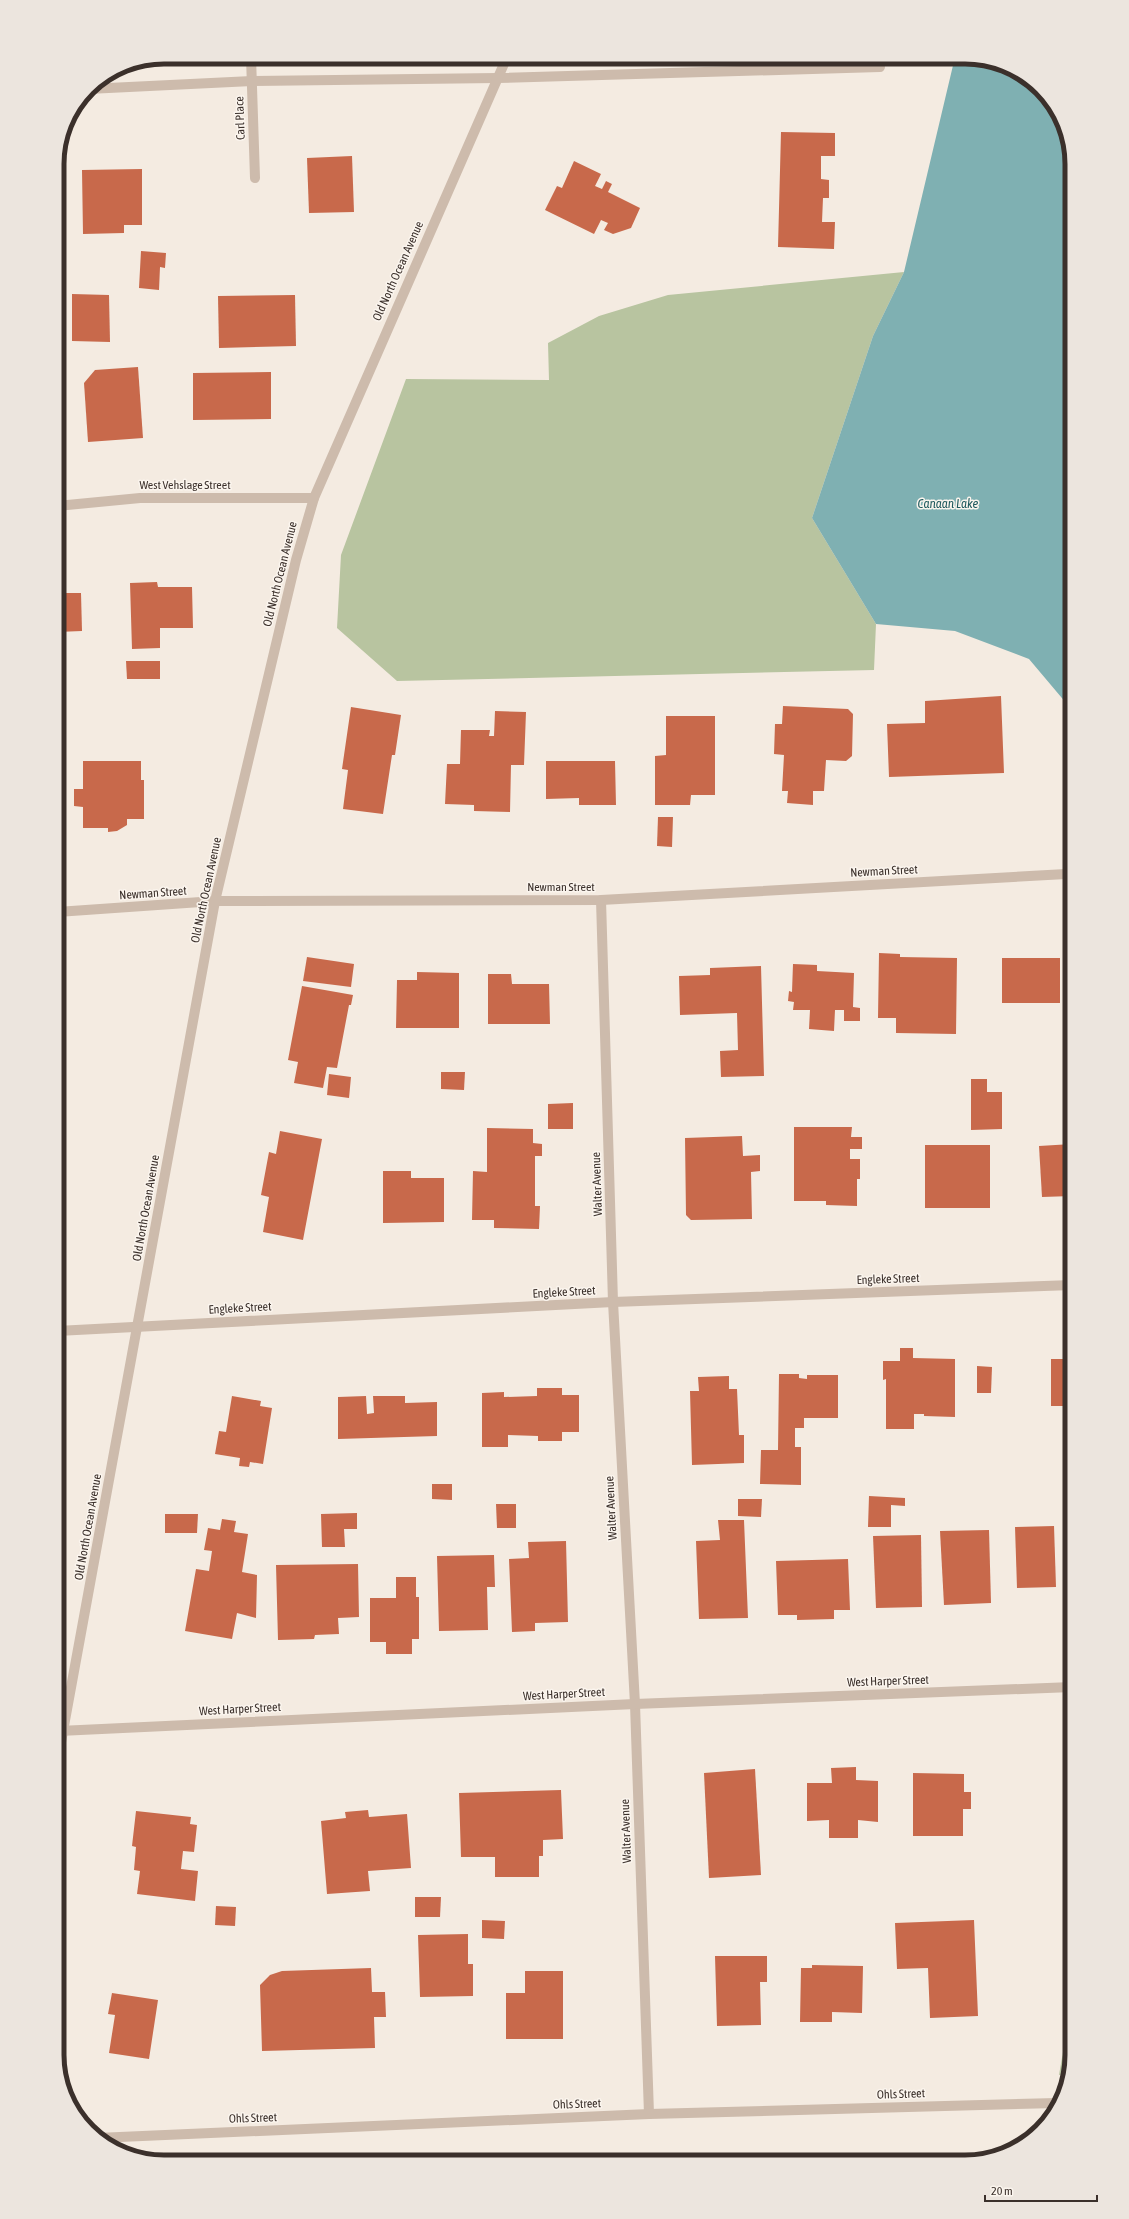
<svg xmlns="http://www.w3.org/2000/svg" width="1129" height="2219" viewBox="0 0 1129 2219" font-family="'Asap Condensed',sans-serif">
  <style>
    .green { fill: #b8c4a0 }
    .water { fill: #7fb0b2 }
    .building { fill: #c8694b }
    .lines { fill: none; stroke-linecap: round; stroke-linejoin: round }
    .minor { stroke: #cdbbac; stroke-width: 10 }
    .labels { text-anchor: middle; stroke-width: 3; stroke-linejoin: round; paint-order: stroke }
    .street-label { font-size: 12px; fill: #3b302b; stroke: #fbf5ee }
    .water-label { font-size: 13px; font-style: italic; fill: #1f5a5e; stroke: #fbf5ee }
    .rim { fill: none; stroke: #3b302b; stroke-width: 5 }
  </style>
  <rect width="100%" height="100%" fill="#f4ebe1"/>
  <g class="green">
    <path d="M904 272 873 336 812 518 876 624 874 670 397 681 337 628 341 555 406 379 549 380 548 343 599 316 668 295Z"/>
    <path d="M1072 2000V2055L1066 2074 1059 2075Z"/>
  </g>
  <path class="water" d="M955 57H972L1030 79 1064 123 1072 164V710L1029 659 955 631 876 624 812 518 873 336 904 272Z"/>
  <g class="building">
    <path d="M781 132 835 133V156H821V179L829 180V198H823L822 222H835L834 249 778 247Z"/>
    <path d="M352 156 354 212 309 213 307 158Z"/>
    <path d="M574 161 601 174 595 186 602 189 606 181 612 184 608 192 640 208 631 228 613 234 604 230 608 223 601 220 594 234 545 210 557 186 562 188Z"/>
    <path d="M142 169V225H124V233L83 234 82 170Z"/>
    <path d="M141 251 166 253 165 268 160 267 159 290 139 288Z"/>
    <path d="M72 294 109 295 110 342 72 341Z"/>
    <path d="M295 295 296 346 219 348 218 296Z"/>
    <path d="M138 367 143 438 88 442 84 383 95 370Z"/>
    <path d="M271 372V419L193 420V373Z"/>
    <path d="M157 582 158 587H192L193 628H160V648L132 649 130 583Z"/>
    <path d="M57 593H81L82 631 57 632Z"/>
    <path d="M126 661H160V679H127Z"/>
    <path d="M1001 696 1004 773 889 777 887 724 925 723V701Z"/>
    <path d="M783 706 848 709 853 714 852 756 846 761 826 760 824 791H813V805L787 803 788 791H782L784 755 774 754 775 724H782Z"/>
    <path d="M351 707 401 715 395 755H392L383 814 343 809 348 770 342 769Z"/>
    <path d="M495 711 526 712 524 765H511L510 812 474 811V805L445 804 447 764H460L461 730H490L489 736H494Z"/>
    <path d="M666 716H715V795H691L690 805H655V756L666 755Z"/>
    <path d="M83 761H141V780H144V819H127V825L117 831 108 832V828H83V807L74 806V789H83Z"/>
    <path d="M546 761H615L616 805H579V798L546 799Z"/>
    <path d="M658 817H673L672 847 657 846Z"/>
    <path d="M879 953 900 954V957L957 958 956 1034 896 1033V1018H878Z"/>
    <path d="M307 957 354 964 351 987 303 981Z"/>
    <rect x="1002" y="958" width="58" height="45"/>
    <path d="M793 964 817 965V971L854 973 853 1007 860 1008V1021H844V1010H835L834 1031 809 1029 810 1010H793L794 1002 788 1001 789 991 792 992Z"/>
    <path d="M761 966 764 1076 721 1077 720 1051 738 1050 737 1013 680 1015 679 976 710 975V968Z"/>
    <path d="M417 972 459 973V1028H396L397 980H417Z"/>
    <path d="M488 974H511L512 984H549L550 1024H488Z"/>
    <path d="M302 986 353 995 351 1005H349L337 1068 327 1067 323 1088 294 1083 298 1062 288 1060Z"/>
    <path d="M441 1072H465L464 1090 441 1089Z"/>
    <path d="M329 1074 351 1077 349 1098 327 1095Z"/>
    <path d="M971 1079H987V1092H1002V1129L971 1130Z"/>
    <path d="M573 1103V1129H548V1104Z"/>
    <path d="M794 1127H852L851 1137H862V1149H850V1159H860V1179H857V1206L826 1205V1201H794Z"/>
    <path d="M487 1128 533 1129V1143L542 1144V1156H535V1206H540L539 1229 494 1228V1220H472L473 1171 487 1172Z"/>
    <path d="M280 1131 322 1139 303 1240 263 1232 269 1197 261 1195 269 1152 276 1154Z"/>
    <path d="M742 1136 743 1156 760 1155V1171L751 1172 752 1219 691 1220 686 1215 685 1138Z"/>
    <path d="M1072 1144V1196L1042 1197 1039 1146Z"/>
    <rect x="925" y="1145" width="65" height="63"/>
    <path d="M383 1171H411V1178H444V1222L383 1223Z"/>
    <path d="M900 1348H913V1358L955 1359V1417L924 1416V1414H914V1429H886V1379L883 1380V1361H900Z"/>
    <rect x="1051" y="1359" width="21" height="47"/>
    <path d="M977 1366 992 1367 991 1393H977Z"/>
    <path d="M779 1374H799V1378L807 1379V1375H838V1418H804V1428H795V1447H801V1485L760 1484 761 1450H778Z"/>
    <path d="M729 1376V1389H737L739 1435H744V1463L692 1465 690 1391H699L698 1377Z"/>
    <path d="M537 1388H562V1395H579V1432H562V1441H538V1436L508 1435V1447H482V1393L504 1392V1397L537 1396Z"/>
    <path d="M232 1396 261 1401 260 1406 272 1408 263 1464 250 1462 249 1467 239 1466 240 1458 215 1454 219 1431 226 1432Z"/>
    <path d="M366 1396 367 1414 374 1413 373 1396H405V1403L437 1402V1436L338 1439V1397Z"/>
    <path d="M432 1484H452V1500L432 1499Z"/>
    <path d="M869 1496 905 1498V1506L891 1505V1527H868Z"/>
    <path d="M738 1499H762L761 1517 738 1516Z"/>
    <path d="M496 1504H516V1528H497Z"/>
    <path d="M357 1513V1529H344L345 1547H322L321 1514Z"/>
    <path d="M165 1514H198L197 1533H165Z"/>
    <path d="M222 1519 236 1521 234 1532 248 1534 242 1572 257 1575 256 1618 237 1613 232 1639 185 1631 196 1569 209 1571 212 1551 204 1550 208 1528 220 1530Z"/>
    <path d="M718 1520H744L748 1618 699 1619 696 1541 720 1540Z"/>
    <path d="M1054 1526 1056 1587 1017 1588 1015 1527Z"/>
    <path d="M989 1530 991 1603 944 1605 940 1531Z"/>
    <path d="M921 1535 922 1607 876 1608 873 1536Z"/>
    <path d="M566 1541 568 1622 535 1623V1631L512 1632 509 1559 529 1558 528 1542Z"/>
    <path d="M494 1555 495 1587H487L488 1630 439 1631 437 1556Z"/>
    <path d="M848 1559 850 1610H834V1619L797 1620V1615H778L776 1561Z"/>
    <path d="M358 1564 359 1617 338 1618 339 1634 315 1635 314 1639 278 1640 276 1565Z"/>
    <path d="M396 1577H416V1597H419V1639H412V1654H386V1642H370V1598H396Z"/>
    <path d="M856 1767V1780L878 1781V1822L858 1820V1838H829V1820L807 1821V1783H832L831 1768Z"/>
    <path d="M755 1769 761 1875 709 1878 704 1773Z"/>
    <path d="M913 1773 964 1774V1792H971V1809H963V1836H913Z"/>
    <path d="M561 1790 563 1839 543 1840V1856H539V1877H495V1857H461L459 1793Z"/>
    <path d="M368 1810 369 1817 407 1814 411 1868 368 1871 370 1891 327 1894 321 1821 346 1818 345 1812Z"/>
    <path d="M136 1811 191 1817 190 1824 197 1825 194 1852 183 1851 181 1869 198 1871 195 1901 137 1894 140 1871 134 1870 136 1847 132 1846Z"/>
    <path d="M415 1897H441L440 1917H415Z"/>
    <path d="M216 1906 236 1907 235 1926 215 1925Z"/>
    <path d="M482 1920 505 1921 504 1939 482 1938Z"/>
    <path d="M974 1920 978 2016 930 2018 928 1968 897 1969 895 1923Z"/>
    <path d="M468 1934V1964H473V1996L420 1997 418 1935Z"/>
    <path d="M715 1956H767V1982H760L761 2025 717 2026Z"/>
    <path d="M812 1965 863 1966 862 2013 832 2012V2022H800L801 1968H812Z"/>
    <path d="M371 1968 372 1992H385L386 2017H374L375 2048 262 2051 260 1985 270 1975 282 1971Z"/>
    <path d="M525 1971H563V2039H506V1993H525Z"/>
    <path d="M112 1993 158 2000 149 2059 109 2053 115 2015 108 2014Z"/>
  </g>
  <g class="lines">
    <g class="minor">
      <path d="M251 57 255 178"/>
      <path d="M88 89 252 81 497 78 880 67"/>
      <path d="M57 506 140 498H314"/>
      <path d="M601 900 613 1302 635 1704 649 2114"/>
      <path d="M57 912 215 901 601 900 1066 874"/>
      <path d="M57 1331 613 1302 1072 1285"/>
      <path d="M59 1731 635 1704 1072 1687"/>
      <path d="M57 1764 215 901 296 560 314 498 507 57"/>
      <path d="M97 2138 649 2114 1057 2103"/>
    </g>
  </g>
  <g class="labels">
    <g class="street-label">
      <text transform="translate(240 118) rotate(-92)" y="4">Carl Place</text>
      <text transform="translate(398 271) rotate(-66)" y="4">Old North Ocean Avenue</text>
      <text x="185" y="489">West Vehslage Street</text>
      <text transform="translate(280 574) rotate(-76)" y="4">Old North Ocean Avenue</text>
      <text transform="translate(884 871) rotate(-3)" y="4">Newman Street</text>
      <text x="561" y="891">Newman Street</text>
      <text transform="translate(206 890) rotate(-78)" y="4">Old North Ocean Avenue</text>
      <text transform="translate(153 893) rotate(-4)" y="4">Newman Street</text>
      <text transform="translate(597 1184) rotate(-92)" y="4">Walter Avenue</text>
      <text transform="translate(146 1208) rotate(-80)" y="4">Old North Ocean Avenue</text>
      <text transform="translate(888 1279) rotate(-2)" y="4">Engleke Street</text>
      <text transform="translate(564 1292) rotate(-3)" y="4">Engleke Street</text>
      <text transform="translate(240 1308) rotate(-3)" y="4">Engleke Street</text>
      <text transform="translate(611 1508) rotate(-93)" y="4">Walter Avenue</text>
      <text transform="translate(88 1527) rotate(-80)" y="4">Old North Ocean Avenue</text>
      <text transform="translate(888 1681) rotate(-2)" y="4">West Harper Street</text>
      <text transform="translate(564 1694) rotate(-3)" y="4">West Harper Street</text>
      <text transform="translate(240 1709) rotate(-3)" y="4">West Harper Street</text>
      <text transform="translate(626 1831) rotate(-92)" y="4">Walter Avenue</text>
      <text transform="translate(901 2094) rotate(-2)" y="4">Ohls Street</text>
      <text transform="translate(577 2104) rotate(-2)" y="4">Ohls Street</text>
      <text transform="translate(253 2118) rotate(-2)" y="4">Ohls Street</text>
    </g>
    <g class="water-label">
      <text x="948" y="508">Canaan Lake</text>
    </g>
  </g>
  <path d="M0 0H1129V2219H0ZM164 64H965A100 100 0 0 1 1065 164V2055A100 100 0 0 1 965 2155H164A100 100 0 0 1 64 2055V164A100 100 0 0 1 164 64Z" fill="#ece5de" fill-rule="evenodd"/>
  <path class="rim" d="M164 64H965A100 100 0 0 1 1065 164V2055A100 100 0 0 1 965 2155H164A100 100 0 0 1 64 2055V164A100 100 0 0 1 164 64Z"/>
  <path d="M985 2195v6h112v-6" fill="none" stroke="#3b302b" stroke-width="2"/>
  <text x="991" y="2195" font-size="12" fill="#3b302b" stroke="#fbf5ee" stroke-width="3" paint-order="stroke">20 m</text>
</svg>
